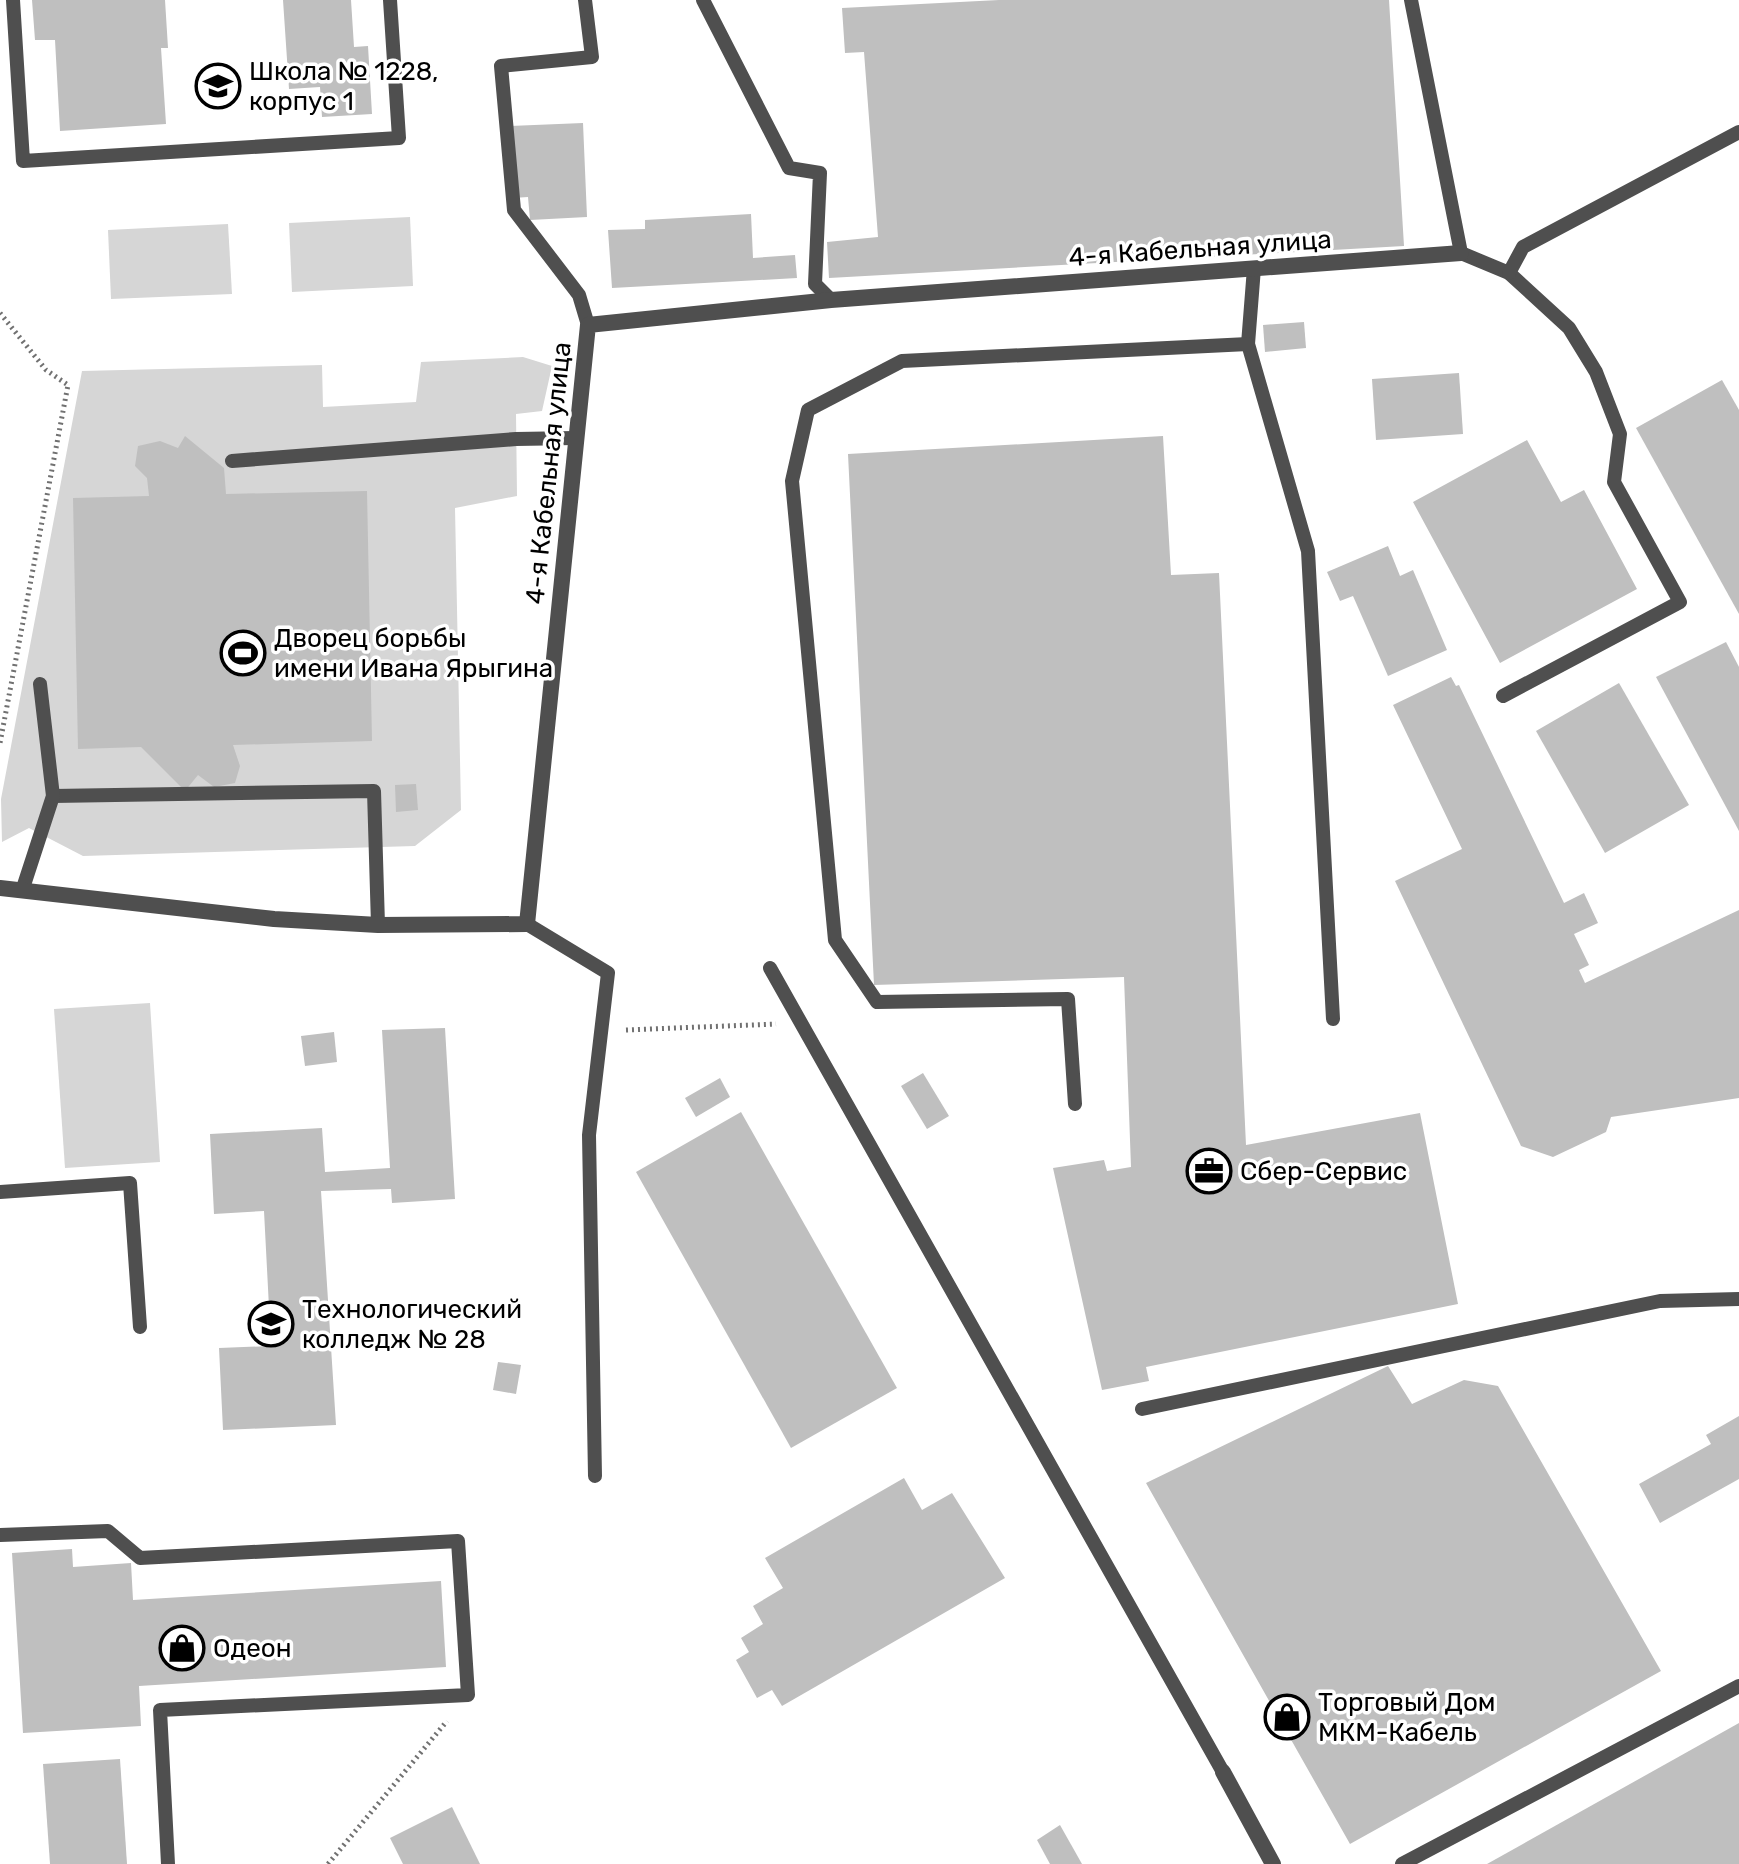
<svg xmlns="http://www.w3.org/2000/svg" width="1739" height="1864" viewBox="0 0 1739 1864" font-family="Rubik,sans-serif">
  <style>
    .green { fill: #d6d6d6 }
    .building { fill: #bfbfbf }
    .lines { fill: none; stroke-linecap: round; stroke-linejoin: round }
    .path { stroke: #717171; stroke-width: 5; stroke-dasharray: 2 4; stroke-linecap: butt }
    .lane { stroke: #4f4f4f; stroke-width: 14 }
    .street { stroke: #4f4f4f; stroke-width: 16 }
    .labels { text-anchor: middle; stroke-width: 7; stroke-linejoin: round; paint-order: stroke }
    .poi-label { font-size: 26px; fill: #000; stroke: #fff; text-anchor: start }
    .street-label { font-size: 26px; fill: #000; stroke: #fff }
  </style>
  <rect width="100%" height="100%" fill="#fff"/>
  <g class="green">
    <path d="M410 217 413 286 292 292 289 223Z"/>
    <path d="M228 224 232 294 111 299 108 230Z"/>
    <path d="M523 357 552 366 542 411 516 414 517 496 455 508 461 810 415 846 83 856 29 828 2 842 1 799 82 371 322 365 323 407 416 402 421 362Z"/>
    <path d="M150 1003 160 1162 65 1168 54 1009Z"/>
  </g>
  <g class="building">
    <path d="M32 0H165L168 48H161L166 124 60 131 55 40H35Z"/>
    <path d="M283 0H351L354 47 368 46 372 114 322 117 320 87 289 89Z"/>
    <path d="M999 0H1389L1404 246 829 278 827 242 878 237 864 52 845 53 842 8Z"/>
    <path d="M583 123 587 217 530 220 528 197 513 198 510 126Z"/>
    <path d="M751 214 753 258 795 255 797 278 612 288 608 230 645 229V220Z"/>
    <path d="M1304 322 1306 348 1265 352 1263 325Z"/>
    <path d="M1459 373 1463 434 1376 440 1372 379Z"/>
    <path d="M1722 380 1739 410V614L1636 428Z"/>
    <path d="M185 436 224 468 226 494 367 491 372 741 233 745 240 766 235 783 214 787 198 775 185 791 141 747 78 749 73 498 149 496 147 478 135 466 138 446 160 441 178 448Z"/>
    <path d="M1163 436 1171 575 1219 573 1246 1145 1420 1113 1458 1304 1146 1367 1149 1381 1102 1390 1053 1168 1104 1160 1107 1171 1131 1167 1124 977 874 985 848 454Z"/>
    <path d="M1527 440 1561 502 1584 490 1637 589 1500 663 1413 502Z"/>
    <path d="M1388 546 1400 576 1413 570 1447 650 1388 676 1353 596 1340 601 1327 572Z"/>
    <path d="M1726 642 1739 667V831L1656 677Z"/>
    <path d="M1451 677 1456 686 1459 685 1564 903 1584 893 1598 923 1574 934 1589 965 1579 970 1585 983 1739 910V1098L1611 1117 1606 1132 1553 1157 1521 1146 1395 881 1462 849 1393 705Z"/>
    <path d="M1619 683 1689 805 1605 853 1536 731Z"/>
    <path d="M416 784 418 810 396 812 395 785Z"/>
    <path d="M445 1028 455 1199 392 1203 391 1189 321 1191 336 1425 223 1430 219 1348 271 1346 264 1211 214 1214 210 1134 322 1128 325 1172 390 1168 382 1030Z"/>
    <path d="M334 1032 337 1062 305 1066 301 1036Z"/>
    <path d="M923 1073 949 1116 927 1129 901 1086Z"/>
    <path d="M720 1078 730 1097 696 1117 685 1098Z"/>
    <path d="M741 1112 897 1388 791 1448 636 1172Z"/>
    <path d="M498 1362 521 1365 516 1394 493 1390Z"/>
    <path d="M1388 1366 1412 1404 1464 1380 1498 1386 1661 1671 1350 1844 1146 1483Z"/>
    <path d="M1739 1416V1479L1660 1523 1639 1484 1711 1444 1706 1435Z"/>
    <path d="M904 1478 922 1510 952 1493 1005 1578 782 1706 772 1690 757 1698 736 1660 749 1652 741 1638 763 1624 753 1606 783 1588 765 1558Z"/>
    <path d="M72 1549 73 1567 131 1563 133 1600 441 1581 446 1667 139 1686 141 1726 23 1733 12 1553Z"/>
    <path d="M1739 1723V1864H1487Z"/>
    <path d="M120 1759 127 1864H50L43 1764Z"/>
    <path d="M452 1807 480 1864H403L390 1838Z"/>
    <path d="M1060 1825 1082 1864H1050L1037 1840Z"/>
  </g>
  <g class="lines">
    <g class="path">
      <path d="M0 313 46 370 68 385 0 743"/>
      <path d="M626 1030 776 1024"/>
      <path d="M328 1864 447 1721"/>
    </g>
    <g class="lane">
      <path d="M13 0 23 161 399 138 390 0"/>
      <path d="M585 0 592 57 501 66 514 210 579 295 588 325"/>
      <path d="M703 0 789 168 820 173 815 284 831 300"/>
      <path d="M1411 0 1461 253 1509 273 1569 328 1596 372 1620 434 1614 482 1680 602 1503 696"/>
      <path d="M1254 268 1248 344 1308 551 1333 1019"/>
      <path d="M1509 273 1523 247 1739 132"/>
      <path d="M232 461 516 439 575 438"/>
      <path d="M53 796 374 791 378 925"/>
      <path d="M23 888 53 796 40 684"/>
      <path d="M527 924 608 973 589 1135 595 1476"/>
      <path d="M770 968 1223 1772"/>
      <path d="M1075 1104 1068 999 877 1002 835 940 792 481 808 410 902 361 1248 344"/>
      <path d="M0 1192 130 1183 140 1327"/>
      <path d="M1142 1409 1660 1301 1739 1299"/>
      <path d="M0 1535 108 1531 140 1558 458 1541 468 1695 160 1710 168 1864"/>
      <path d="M1402 1864 1739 1686"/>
    </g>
    <g class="street">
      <path d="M0 888 274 919 378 925 527 924 588 325 831 300 1461 253"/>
      <path d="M1223 1772 1273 1864"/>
    </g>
  </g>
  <defs>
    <g id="school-ring" transform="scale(2.3)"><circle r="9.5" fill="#fff" stroke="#000" stroke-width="1.5"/><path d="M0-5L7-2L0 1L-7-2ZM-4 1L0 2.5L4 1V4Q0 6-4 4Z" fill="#000"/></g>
    <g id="stadium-ring" transform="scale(2.3)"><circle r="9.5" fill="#fff" stroke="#000" stroke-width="1.5"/><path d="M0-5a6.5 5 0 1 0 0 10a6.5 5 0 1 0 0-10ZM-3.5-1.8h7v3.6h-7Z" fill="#000"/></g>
    <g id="office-ring" transform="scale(2.3)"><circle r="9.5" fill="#fff" stroke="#000" stroke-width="1.5"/><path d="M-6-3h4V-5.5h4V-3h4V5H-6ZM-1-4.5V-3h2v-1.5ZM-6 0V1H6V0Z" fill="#000"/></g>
    <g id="university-ring" transform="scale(2.3)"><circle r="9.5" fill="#fff" stroke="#000" stroke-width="1.5"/><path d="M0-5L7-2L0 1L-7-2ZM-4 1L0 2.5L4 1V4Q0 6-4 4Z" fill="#000"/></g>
    <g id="shop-ring" transform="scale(2.3)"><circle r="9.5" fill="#fff" stroke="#000" stroke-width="1.5"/><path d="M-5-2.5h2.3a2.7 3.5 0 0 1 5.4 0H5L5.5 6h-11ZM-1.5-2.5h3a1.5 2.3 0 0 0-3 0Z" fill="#000"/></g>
  </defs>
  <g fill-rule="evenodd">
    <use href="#school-ring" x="218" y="86"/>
    <use href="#stadium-ring" x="243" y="653"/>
    <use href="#office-ring" x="1209" y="1171"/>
    <use href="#university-ring" x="271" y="1324"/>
    <use href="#shop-ring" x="182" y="1648"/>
    <use href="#shop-ring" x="1287" y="1717"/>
  </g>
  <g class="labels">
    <g class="poi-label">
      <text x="249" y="80">Школа № 1228,<tspan x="249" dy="30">корпус 1</tspan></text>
      <text x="274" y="647">Дворец борьбы<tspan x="274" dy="30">имени Ивана Ярыгина</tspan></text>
      <text x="1240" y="1180">Сбер-Сервис</text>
      <text x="302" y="1318">Технологический<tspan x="302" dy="30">колледж № 28</tspan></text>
      <text x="213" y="1657">Одеон</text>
      <text x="1318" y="1711">Торговый Дом<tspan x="1318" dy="30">МКМ-Кабель</tspan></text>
    </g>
    <g class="street-label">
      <text transform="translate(1200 248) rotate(-4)" y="9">4-я Кабельная улица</text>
      <text transform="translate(548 473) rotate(-84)" y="9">4-я Кабельная улица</text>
    </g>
  </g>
</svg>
